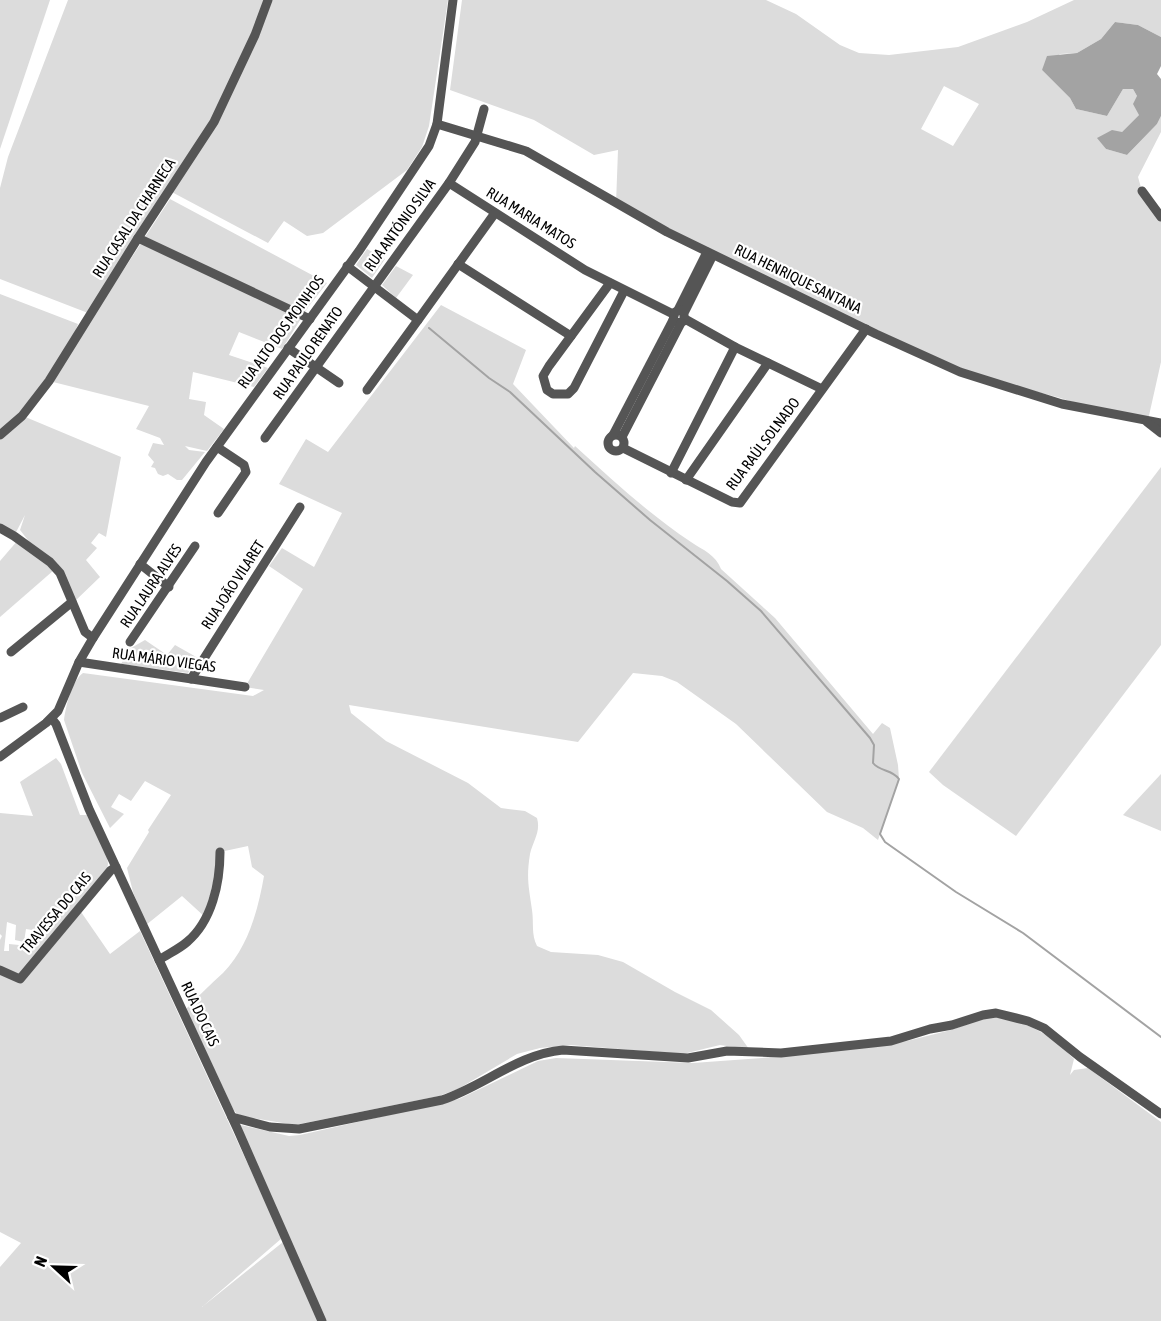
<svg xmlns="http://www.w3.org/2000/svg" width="1161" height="1321" viewBox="0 0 1161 1321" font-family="'Asap Condensed',sans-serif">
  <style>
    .green { fill: #dcdcdc; fill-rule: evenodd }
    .water { fill: #a3a3a3 }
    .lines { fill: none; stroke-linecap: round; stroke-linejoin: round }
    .stream { stroke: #a3a3a3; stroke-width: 2 }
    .minor { stroke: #555; stroke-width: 9 }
    .labels { text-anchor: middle; stroke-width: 4.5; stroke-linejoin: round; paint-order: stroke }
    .street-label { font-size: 15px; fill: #000; stroke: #fff }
  </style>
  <rect width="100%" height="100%" fill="#fff"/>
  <g class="green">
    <path d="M0 0H50L0 149Z"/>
    <path d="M68 0H448L429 126 422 147 407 170 323 233 307 236 284 221 268 243 168 190 88 313 0 279V188L8 157Z"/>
    <path d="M462 0H766L796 14 840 45 859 53 889 55 958 47 1027 22 1074 0H1161V37L1138 25 1115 22 1101 39 1077 53 1060 54 1042 70 1070 98 1076 109 1107 116 1123 89H1133L1137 96 1139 115 1122 132 1098 138 1106 149 1127 155 1157 124 1161 116V132L1138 177 1142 191 1161 222V362L1148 420 1111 414 1057 397 960 372 616 204 618 150 594 155 534 120 450 90ZM944 86 979 104 953 146 921 129Z"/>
    <path d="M170 199 327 283 309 306 282 349 239 332 229 355 268 368 254 387 193 372 189 399 206 402 204 415 224 429 207 451 185 446 189 450 205 452 182 480H177L168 474 163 476 158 474 155 468 151 467 154 462 148 455 153 443 164 445 160 438 136 429 149 406 49 381 23 416 121 457 106 537 99 533 91 543 97 548 86 560 100 577 74 602 63 573 31 544 20 530 25 515 14 536 0 528V294L78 324 71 343 113 286Z"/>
    <path d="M367 249 385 259 372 278 356 265Z"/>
    <path d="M396 266 413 275 396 298 382 285Z"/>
    <path d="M441 305 526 350 513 384 574 448 575 446C612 480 649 514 691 542 703 550 716 555 721 569L775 618 873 734 882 723 890 728 898 765 899 779 878 840 863 828 827 812 736 724 677 682 662 676 633 673 578 742 349 705 351 713 386 741 468 783 501 808 525 811 537 818C541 832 533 841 530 854 526 879 529 887 532 910 534 923 531 934 537 946L551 952 598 955 623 962 675 992 711 1010 739 1035 749 1049 720 1045 683 1054 570 1045 540 1048 517 1054 458 1089 439 1096 295 1125 246 1117 237 1114 233 1109 186 1009C198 996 210 985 223 973 248 948 258 910 264 876L252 867 248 846 220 852 205 917 182 896 146 925 133 892 127 868 149 832 148 830 171 795 145 781 131 801 119 794 111 807 124 814 110 828 82 773 64 720C66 706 71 682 83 673L253 696 264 690 245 687 303 589 269 566 282 548 314 567 342 513 279 484 306 439 328 452Z"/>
    <path d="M1161 467V645L1016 836 943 785 929 772Z"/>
    <path d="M18 540 54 570 0 617V561Z"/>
    <path d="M145 640 167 655 175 645 198 658 188 673 121 664 131 648Z"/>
    <path d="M56 758 61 764 80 815H87C93 827 108 851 108 864 107 876 87 898 79 909L110 954 140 931 282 1238 202 1307 283 1242 318 1321H0V1267L21 1243 0 1232V940L2 936 0 934V813L33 816 20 782ZM7 922 16 925 15 940 24 942 26 929 32 930 29 946 9 944V951H4Z"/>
    <path d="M1161 774V831L1123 815Z"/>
    <path d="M995 1017C1026 1020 1053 1036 1074 1059L1070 1075 1074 1070 1088 1068 1161 1122V1321H323L246 1143 241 1125 289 1136 300 1135 459 1099 538 1061 556 1058 693 1063 762 1058 907 1041 951 1030 982 1019Z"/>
  </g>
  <path class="water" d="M1115 22 1138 25 1161 37V66L1157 74 1161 79V116L1157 124 1127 155 1106 149 1097 138 1112 130 1122 132 1139 115 1133 104 1137 96 1133 89H1123L1107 116 1076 109 1070 98 1042 70 1047 56 1077 53 1101 39Z"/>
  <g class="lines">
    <path class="stream" d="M429 328 489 378 510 392 595 472 650 520 727 581 761 611 870 738 874 745 873 763C880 772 892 769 899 779L880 834 885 842 956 892 1023 933 1161 1037"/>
    <g class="minor">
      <path d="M484 109 475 142 449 183 585 270 673 314"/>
      <path d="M437 124 526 151 667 232 876 334 960 372 1062 404 1161 423"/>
      <path d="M1142 191 1161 217"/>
      <path d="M138 238 310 319"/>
      <path d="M458 264 571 336"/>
      <path d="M347 266 418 320 367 390"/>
      <path d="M610 283 549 366 543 376 547 390 553 394H568L574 388 624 291"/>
      <path d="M678 310 707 252"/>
      <path d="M684 313 681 310 675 312 673 320 678 323 684 321V313L713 255"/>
      <path d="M685 319 735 347 822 389"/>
      <path d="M418 320 495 213"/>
      <path d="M288 348 339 383"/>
      <path d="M1147 422 1161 433"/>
      <circle cx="616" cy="443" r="8"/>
      <path d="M0 435 22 416 49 381 138 238 214 122 255 35 268 0"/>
      <path d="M613 435 673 320"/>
      <path d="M622 437 681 323"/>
      <path d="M265 438 449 183"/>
      <path d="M217 447 244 465 246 472 218 513"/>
      <path d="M623 448 732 502 740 503 866 329"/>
      <path d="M671 473 735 347"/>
      <path d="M686 480 768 363"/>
      <path d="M0 528 14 536 50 562 60 573 85 632 93 638"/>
      <path d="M140 564 169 587"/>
      <path d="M130 642 195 546"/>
      <path d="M11 652 72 602"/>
      <path d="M79 662 245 687"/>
      <path d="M191 679 300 507"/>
      <path d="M0 718 23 707"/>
      <path d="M52 719 56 724 89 809 237 1128 322 1321"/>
      <path d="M0 757 46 723 58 711 79 662 93 638 206 462 359 251 429 146 437 124 453 0"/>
      <path d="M159 960C168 954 179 949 187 942 212 921 220 883 220 852"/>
      <path d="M0 970 20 979 111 870 116 867"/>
      <path d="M232 1117 270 1127 299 1129 442 1100C484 1086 518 1054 563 1050L688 1058 727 1051 781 1053 891 1041 930 1029 952 1025 983 1015 996 1013 1028 1021 1044 1028 1080 1057 1161 1114"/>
    </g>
  </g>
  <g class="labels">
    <g class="street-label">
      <text transform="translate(134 218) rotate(-57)" y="5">RUA CASAL DA CHARNECA</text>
      <text transform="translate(531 218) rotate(32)" y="5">RUA MARIA MATOS</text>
      <text transform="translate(400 225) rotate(-54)" y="5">RUA ANTÓNIO SILVA</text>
      <text transform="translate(798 279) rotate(26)" y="5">RUA HENRIQUE SANTANA</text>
      <text transform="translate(281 332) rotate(-54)" y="5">RUA ALTO DOS MOINHOS</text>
      <text transform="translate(308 353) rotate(-55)" y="5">RUA PAULO RENATO</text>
      <text transform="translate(763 444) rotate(-53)" y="5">RUA RAÚL SOLNADO</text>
      <text transform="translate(233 585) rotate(-57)" y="5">RUA JOÃO VILARET</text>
      <text transform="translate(151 586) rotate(-56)" y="5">RUA LAURA ALVES</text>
      <text transform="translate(164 660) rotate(8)" y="5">RUA MÁRIO VIEGAS</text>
      <text transform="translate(56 913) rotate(-50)" y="5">TRAVESSA DO CAIS</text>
      <text transform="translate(200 1014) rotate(65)" y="5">RUA DO CAIS</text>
    </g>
  </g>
  <g transform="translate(54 1267) rotate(292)" stroke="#ffffff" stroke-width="4.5" paint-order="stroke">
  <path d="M0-4.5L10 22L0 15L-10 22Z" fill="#000000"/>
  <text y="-9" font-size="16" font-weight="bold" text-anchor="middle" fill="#000000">N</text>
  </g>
</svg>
